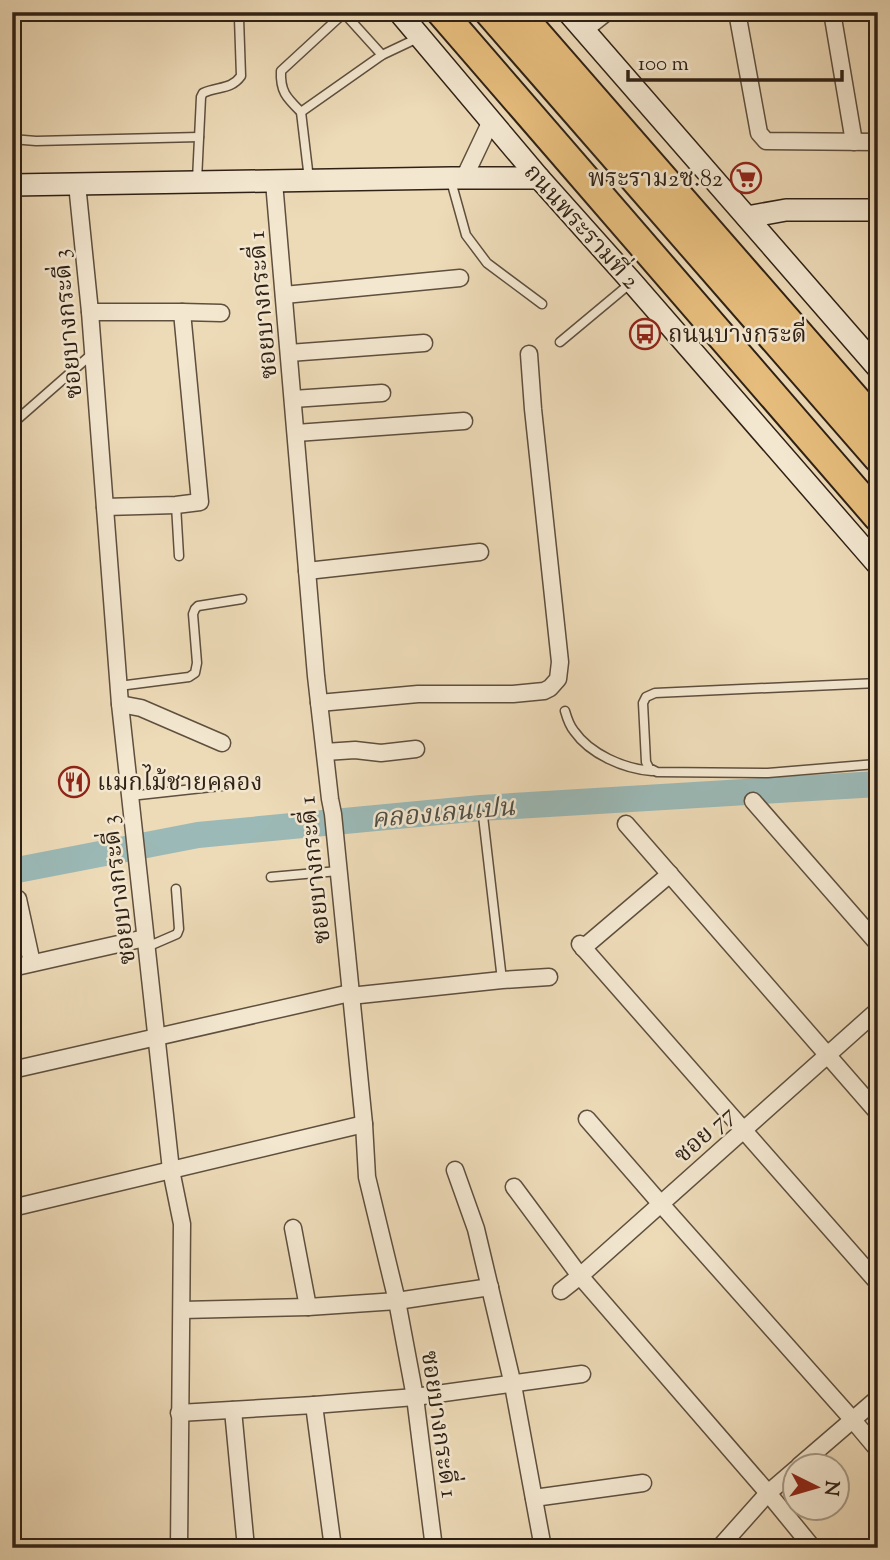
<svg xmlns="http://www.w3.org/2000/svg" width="890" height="1560" viewBox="0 0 890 1560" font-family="'Sorts Mill Goudy','Noto Serif Thai',serif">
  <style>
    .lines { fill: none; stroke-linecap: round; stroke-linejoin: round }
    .river { stroke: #9bb9b6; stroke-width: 26 }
    .lane-casing { stroke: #5e4f3e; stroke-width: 11 }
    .street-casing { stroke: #5e4f3e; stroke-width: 19 }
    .secondary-casing { stroke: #2f2115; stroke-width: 24 }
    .highway-casing { stroke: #2f2115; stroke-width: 32 }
    .lane { stroke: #f3e7d0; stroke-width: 8 }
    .street { stroke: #f3e7d0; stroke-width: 16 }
    .secondary { stroke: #f3e7d0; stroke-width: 21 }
    .highway { stroke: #e6bd7c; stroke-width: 28 }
    .labels { text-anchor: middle; stroke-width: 5; stroke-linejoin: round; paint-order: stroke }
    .poi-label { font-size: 24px; fill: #2f2115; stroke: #f3e7d0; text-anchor: start }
    .street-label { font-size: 24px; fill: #2f2115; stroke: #f3e7d0 }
    .water-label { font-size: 26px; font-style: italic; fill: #4f4f45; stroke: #f3e7d0 }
  </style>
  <rect width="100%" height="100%" fill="#eddab7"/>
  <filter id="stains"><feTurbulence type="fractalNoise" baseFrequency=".00286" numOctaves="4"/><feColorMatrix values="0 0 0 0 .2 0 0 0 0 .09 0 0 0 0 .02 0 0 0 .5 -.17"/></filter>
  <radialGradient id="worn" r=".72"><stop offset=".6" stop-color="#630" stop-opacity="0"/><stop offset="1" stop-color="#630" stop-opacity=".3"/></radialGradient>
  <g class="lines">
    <path class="river" d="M12 871 198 835 481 808 878 784"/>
    <g class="lane-casing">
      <g id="lane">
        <path d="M345 12 281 71C280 92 287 98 301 112L382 55 418 38"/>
        <path d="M193 13 235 14 239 18 241 76C231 90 218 86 203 93L201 97 197 180"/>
        <path d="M344 13 382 55"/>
        <path d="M301 112 309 179"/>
        <path d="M12 139 36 141 199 137"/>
        <path d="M451 181 466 235 487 263 542 304"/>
        <path d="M560 342 632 282"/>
        <path d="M12 424 93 353"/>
        <path d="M176 505 179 556"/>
        <path d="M878 683 655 693 646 697 643 703 646 762 649 768 657 772 768 773 876 764 878 761"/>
        <path d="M119 686 189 677 195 673 197 663 193 614 195 609 198 606 242 599"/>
        <path d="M565 711C567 718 569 725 574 731 590 754 624 769 652 771"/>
        <path d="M130 796 230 785"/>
        <path d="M483 816 502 980"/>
        <path d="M271 877 338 871"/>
        <path d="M147 947 177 934 179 929 176 889"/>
      </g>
    </g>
    <g class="street-casing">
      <g id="street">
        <path d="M737 12 759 133 766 141 878 142"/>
        <path d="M832 12 854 142"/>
        <path d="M583 31 607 12"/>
        <path d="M464 178 491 121"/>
        <path d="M274 182 316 676 330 799 333 814 364 1124 367 1177 397 1301 415 1397 434 1548"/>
        <path d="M77 184 90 312 120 704 171 1170 182 1224 179 1548"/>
        <path d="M284 295 460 278"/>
        <path d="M90 312H182L200 502 176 505 105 507"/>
        <path d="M182 312 221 313"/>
        <path d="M289 353 424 343"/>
        <path d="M293 399 382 393"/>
        <path d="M296 433 464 421"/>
        <path d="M307 571 480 552"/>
        <path d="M319 703 418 694H513L544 691 550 688 558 679 560 662 533 409 529 354"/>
        <path d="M120 704 141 708 222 743"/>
        <path d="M325 752 355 750 381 753 416 749"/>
        <path d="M753 801 878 944"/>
        <path d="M626 824 878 1113"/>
        <path d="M18 899 32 963"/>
        <path d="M580 944 878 1283"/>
        <path d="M583 948 670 874"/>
        <path d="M12 968 145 938"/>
        <path d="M350 996 502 980 549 977"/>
        <path d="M12 1070 350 993"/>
        <path d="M587 1119 660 1203 852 1419 878 1450"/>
        <path d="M455 1170 476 1229 513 1385 543 1548"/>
        <path d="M514 1187 580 1276 768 1493 813 1548"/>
        <path d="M12 1208 364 1124"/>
        <path d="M293 1228 308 1307"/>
        <path d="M561 1291 580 1276 878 1010"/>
        <path d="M182 1310 308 1307 397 1301 490 1287"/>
        <path d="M314 1405 333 1548"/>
        <path d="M233 1410 246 1548"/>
        <path d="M179 1413 314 1405 415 1397 582 1374"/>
        <path d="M799 1466 878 1398"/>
        <path d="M534 1498 643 1483"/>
        <path d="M719 1548 768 1493 796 1469"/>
      </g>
    </g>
    <g class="secondary-casing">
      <g id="secondary">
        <path d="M399 12 539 178 632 282 878 565"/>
        <path d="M568 12 878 368"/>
        <path d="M12 185 451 178H539"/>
        <path d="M747 217 786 210H878"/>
      </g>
    </g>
    <g class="highway-casing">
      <g id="highway">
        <path d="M441 12 878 517"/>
        <path d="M489 12 878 458"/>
        <path d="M518 12 878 425"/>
      </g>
    </g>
    <use href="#lane" class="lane"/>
    <use href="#street" class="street"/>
    <use href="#secondary" class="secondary"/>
    <use href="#highway" class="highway"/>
  </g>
  <defs>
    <g id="supermarket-ring" transform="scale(1.575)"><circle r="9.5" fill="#f3e7d0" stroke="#8f2418" stroke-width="1.5"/><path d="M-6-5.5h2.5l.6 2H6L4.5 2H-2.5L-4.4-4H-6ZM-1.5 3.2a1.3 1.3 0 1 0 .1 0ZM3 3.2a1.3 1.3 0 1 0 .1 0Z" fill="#8f2418"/></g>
    <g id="bus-ring" transform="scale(1.575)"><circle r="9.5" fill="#f3e7d0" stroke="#8f2418" stroke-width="1.5"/><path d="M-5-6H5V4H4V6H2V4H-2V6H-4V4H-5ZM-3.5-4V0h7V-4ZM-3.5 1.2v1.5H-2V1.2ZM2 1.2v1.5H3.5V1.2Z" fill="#8f2418"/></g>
    <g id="restaurant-ring" transform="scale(1.575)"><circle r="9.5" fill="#f3e7d0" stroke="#8f2418" stroke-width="1.5"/><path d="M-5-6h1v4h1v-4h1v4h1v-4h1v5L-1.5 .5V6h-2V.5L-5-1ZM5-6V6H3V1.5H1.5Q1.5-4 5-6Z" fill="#8f2418"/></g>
  </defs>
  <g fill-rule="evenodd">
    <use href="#supermarket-ring" x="746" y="178"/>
    <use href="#bus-ring" x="645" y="334"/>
    <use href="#restaurant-ring" x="74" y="782"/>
  </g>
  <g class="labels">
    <g class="poi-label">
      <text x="723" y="186" text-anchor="end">พระราม2ซ.82</text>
      <text x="668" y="342">ถนนบางกระดี่</text>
      <text x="97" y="790">แมกไม้ชายคลอง</text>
    </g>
    <g class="street-label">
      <text transform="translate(582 226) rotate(48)" y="8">ถนนพระรามที่ 2</text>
      <text transform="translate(262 305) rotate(-95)" y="8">ซอยบางกระดี่ 1</text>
      <text transform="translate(67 324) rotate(-95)" y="8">ซอยบางกระดี่ 3</text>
      <text transform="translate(314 870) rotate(-96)" y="8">ซอยบางกระดี่ 1</text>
      <text transform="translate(118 890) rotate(-97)" y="8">ซอยบางกระดี่ 3</text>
      <text transform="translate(704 1134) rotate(-42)" y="8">ซอย 77</text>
      <text transform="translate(440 1424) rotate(82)" y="8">ซอยบางกระดี่ 1</text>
    </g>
    <g class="water-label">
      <text transform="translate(443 812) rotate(-5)" y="9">คลองเลนเปน</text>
    </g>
  </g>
  <rect width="890" height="1560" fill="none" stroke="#eddab7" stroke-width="42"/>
  <rect x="14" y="14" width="862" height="1532" fill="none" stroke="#2f2115" stroke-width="3.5"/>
  <rect x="21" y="21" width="848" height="1518" fill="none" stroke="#2f2115" stroke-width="2"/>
  <g transform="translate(816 1487) rotate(95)"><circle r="33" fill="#f3e7d0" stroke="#a59885" stroke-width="2"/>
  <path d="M0-5L12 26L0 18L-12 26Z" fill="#8f2418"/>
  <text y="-10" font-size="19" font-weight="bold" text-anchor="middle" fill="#2f2115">N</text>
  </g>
  <path d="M628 70v10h214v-10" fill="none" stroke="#2f2115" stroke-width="3.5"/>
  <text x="638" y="70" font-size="21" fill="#2f2115" stroke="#f3e7d0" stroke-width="5" paint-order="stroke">100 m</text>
  <rect width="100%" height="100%" filter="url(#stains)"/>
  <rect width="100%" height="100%" fill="url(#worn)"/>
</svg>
